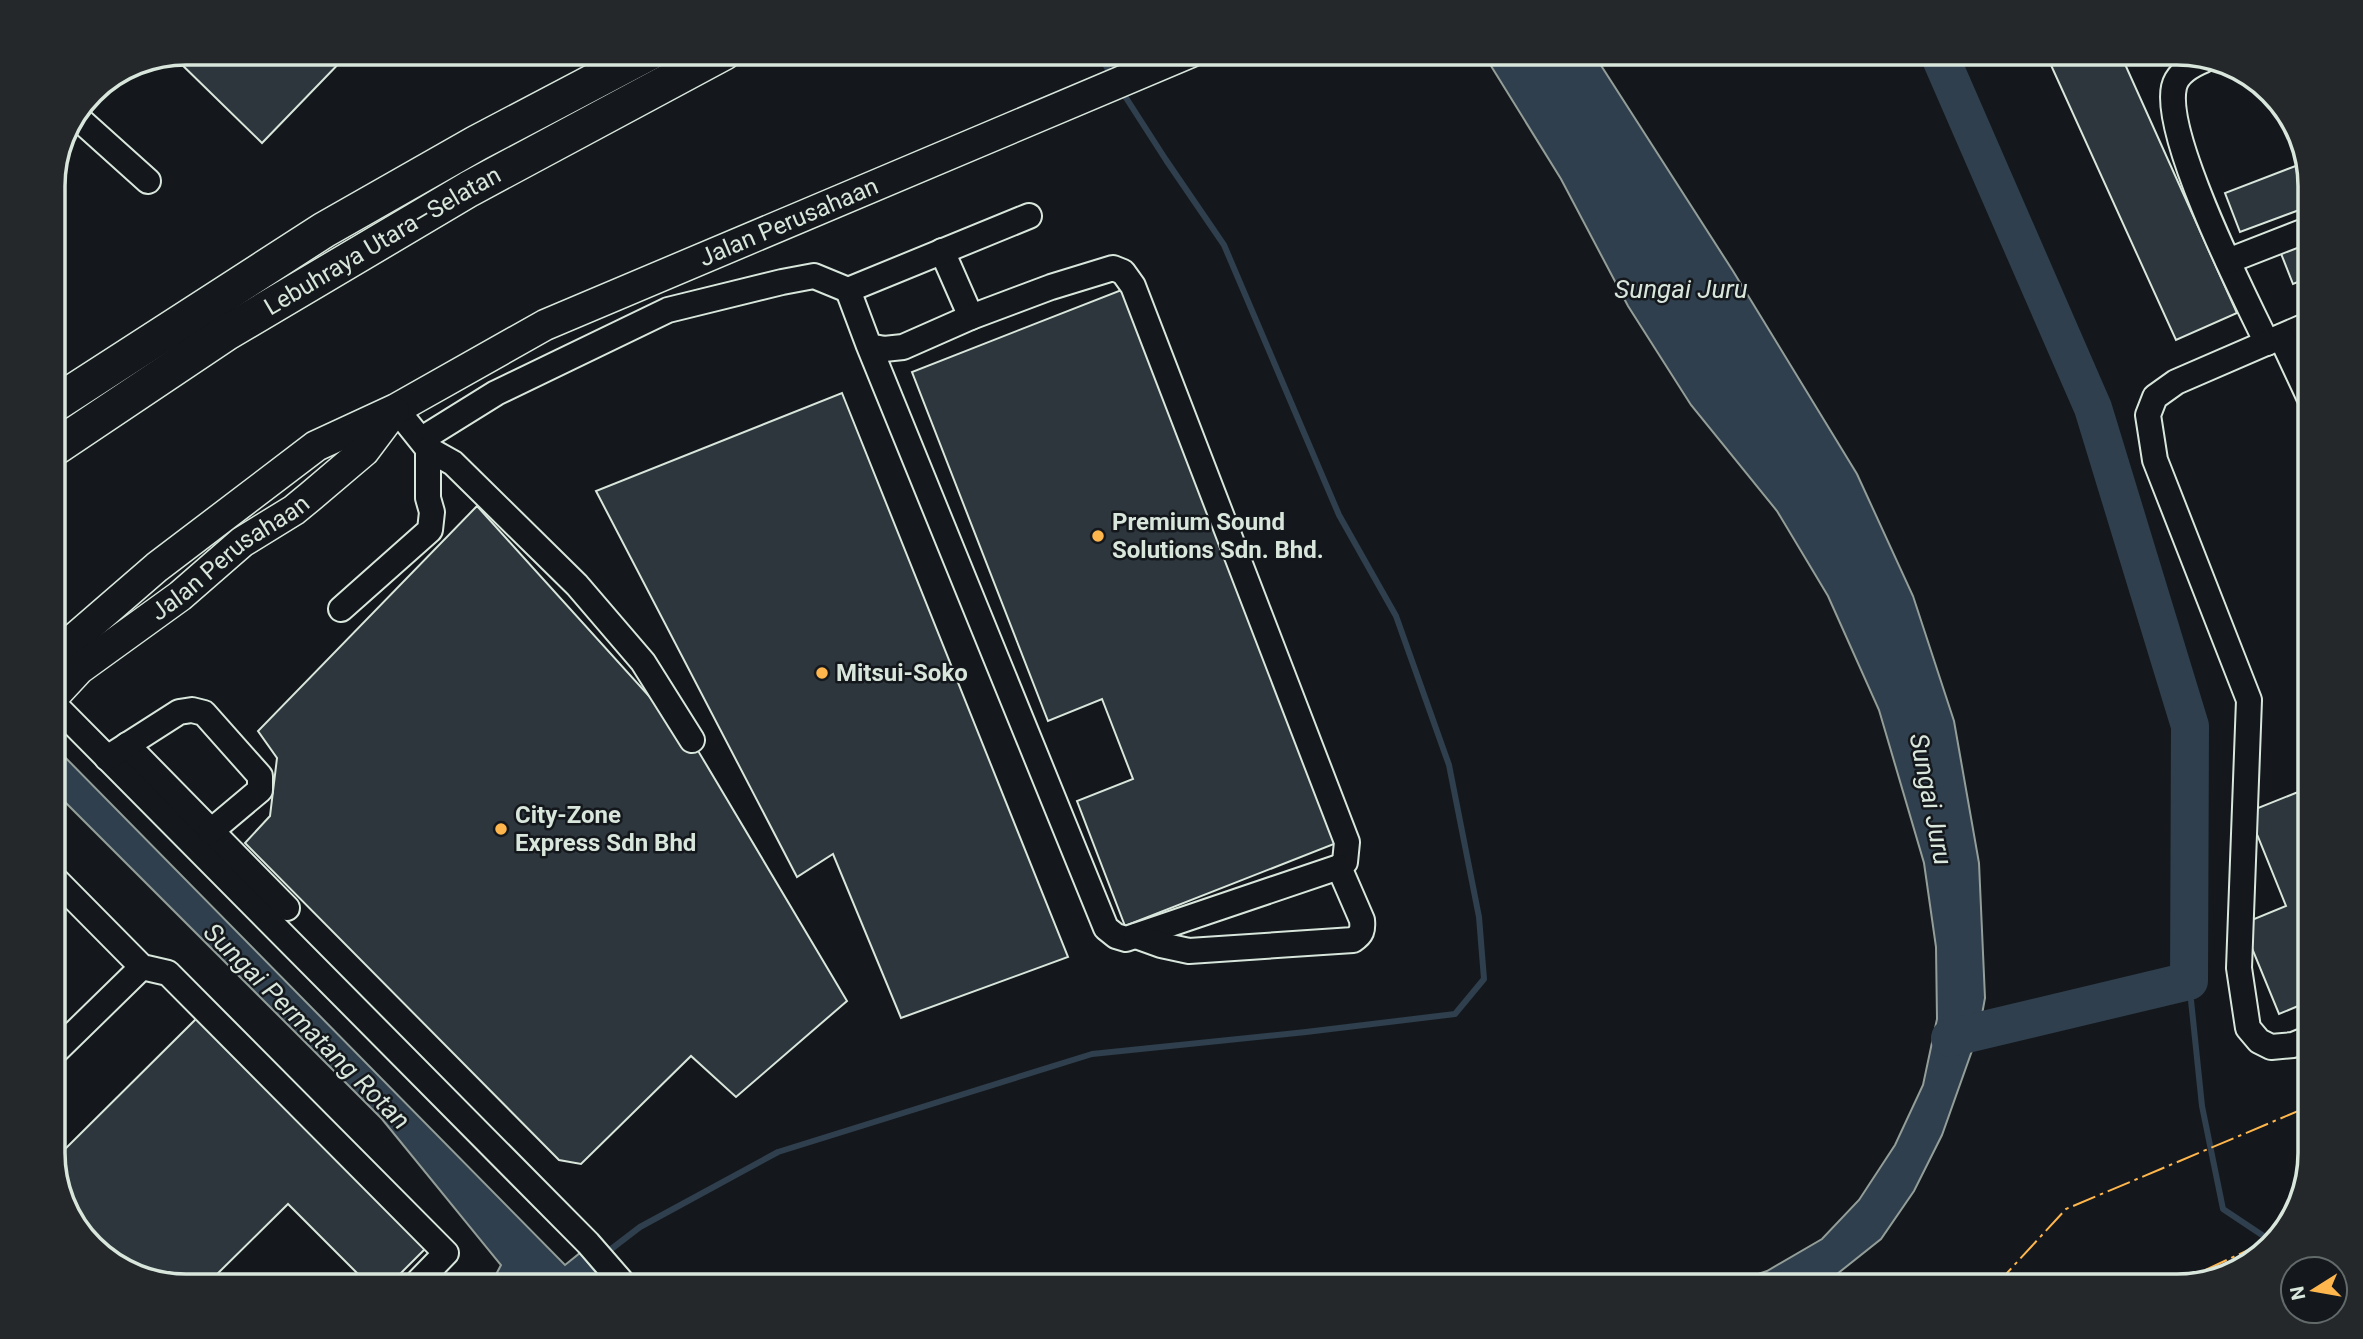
<svg xmlns="http://www.w3.org/2000/svg" width="2363" height="1339" viewBox="0 0 2363 1339" font-family="Roboto,sans-serif">
  <style>
    .water { fill: #2f3f4d; stroke: #939e99; stroke-width: 2 }
    .lines { fill: none; stroke-linecap: round; stroke-linejoin: round }
    .stream { stroke: #2f3f4d; stroke-width: 6 }
    .river { stroke: #2f3f4d; stroke-width: 38 }
    .building { fill: #2c363c; stroke: #d8e6dc; stroke-width: 2 }
    .minor-casing { stroke: #d8e6dc; stroke-width: 28 }
    .major-casing { stroke: #d8e6dc; stroke-width: 33 }
    .highway-casing { stroke: #d8e6dc; stroke-width: 38 }
    .minor { stroke: #14181c; stroke-width: 24 }
    .major { stroke: #14181c; stroke-width: 30 }
    .highway { stroke: #14181c; stroke-width: 35 }
    .power { stroke: #ffb74d; stroke-width: 2; stroke-dasharray: 24 5 3.5 5; stroke-linecap: butt }
    .poi-dot { fill: #ffb74d; stroke: #14181c; stroke-width: 2.5 }
    .labels { text-anchor: middle; stroke-width: 5; stroke-linejoin: round; paint-order: stroke }
    .street-label { font-size: 24px; fill: #d8e6dc; stroke: #14181c }
    .poi-label { font-size: 24px; font-weight: bold; fill: #d8e6dc; stroke: #14181c; text-anchor: start }
    .water-label { font-size: 26px; font-style: italic; fill: #d8e6dc; stroke: #14181c }
    .rim { fill: none; stroke: #d8e6dc; stroke-width: 3.5 }
  </style>
  <rect width="100%" height="100%" fill="#14181c"/>
  <g class="water">
    <path d="M1483 53H1593L1733 271 1857 474 1913 596 1954 721 1979 863 1985 998 1979 1031 1942 1135 1914 1191 1881 1239 1822 1286H1723L1767 1271 1822 1239 1859 1200 1895 1145 1923 1085 1937 1019 1936 947 1924 863 1879 710 1828 596 1777 511 1691 405 1628 306 1561 179Z"/>
    <path d="M53 745 565 1265 580 1253 598 1275 585 1286H490L501 1265 382 1119 53 790Z"/>
  </g>
  <g class="lines">
    <g class="stream">
      <path d="M1098 52 1113 78"/>
      <path d="M2189 981 2202 1106 2223 1209 2271 1241"/>
      <path d="M606 1253 640 1227 778 1152 1092 1054 1306 1032 1455 1014 1484 979 1479 917 1449 765 1396 616 1339 515 1224 245 1166 160 1121 90"/>
    </g>
    <path class="river" d="M1938 52 2093 408 2190 726 2189 981 1950 1038"/>
  </g>
  <g class="building">
    <path d="M186 52H350L262 143 172 55Z"/>
    <path d="M2045 52H2145L2124 62 2237 313 2176 340Z"/>
    <path d="M2306 162 2310 177V206L2240 232 2225 193Z"/>
    <path d="M2310 238V277L2293 284 2280 251Z"/>
    <path d="M1124 289 1339 842 1125 926 1077 801 1133 779 1102 699 1048 721 912 372Z"/>
    <path d="M842 393 1068 957 901 1018 833 854 797 877 596 491Z"/>
    <path d="M477 506 697 749 847 1001 736 1097 691 1056 581 1164 559 1160 245 843 270 816 277 758 258 731Z"/>
    <path d="M2308 788 2310 793V1001L2279 1014 2242 924 2286 906 2248 812Z"/>
    <path d="M197 1018 425 1249 388 1286H370L288 1204 205 1286H186L119 1269 75 1227 53 1161Z"/>
  </g>
  <g class="lines">
    <g class="minor-casing">
      <g id="minor">
        <path d="M2204 60C2192 65 2177 73 2174 87 2163 136 2243 294 2267 343"/>
        <path d="M79 119 148 181"/>
        <path d="M942 251 971 317"/>
        <path d="M2228 261 2310 229"/>
        <path d="M848 290 1029 216"/>
        <path d="M2310 324 2176 382 2155 397 2148 415 2155 460 2249 700 2239 968 2248 1028 2259 1041 2271 1047 2293 1045 2310 1038"/>
        <path d="M2281 337 2310 399"/>
        <path d="M396 409 428 449 453 463 577 585 643 662 692 740"/>
        <path d="M422 439 496 393 668 310 782 282 814 276 848 290 869 346 884 349 903 347 971 317 1051 287 1113 268 1123 272 1133 286 1347 842 1345 862 1339 867 1126 939 1116 936 1106 928 869 346"/>
        <path d="M341 609 430 530 432 512 428 498V449"/>
        <path d="M53 703 588 1243 621 1281V1286"/>
        <path d="M127 745 287 908"/>
        <path d="M107 758 179 712 192 710 204 713 260 776V790L210 832"/>
        <path d="M53 877 142 967 168 973 446 1253 414 1286"/>
        <path d="M1136 936 1161 945 1189 951 1353 940C1362 934 1363 930 1362 920L1339 867"/>
        <path d="M53 1054 142 967"/>
      </g>
    </g>
    <g class="major-casing">
      <g id="major">
        <path id="s1" d="M53 657 157 567 316 446 396 409 545 325 1191 52"/>
        <path id="s2" d="M53 697 79 669 180 596 242 542 294 510 311 496 364 451 394 411"/>
      </g>
    </g>
    <g class="highway-casing">
      <g id="highway">
        <path d="M53 405 324 230 477 143 650 52"/>
        <path id="s3" d="M53 449 226 333 469 189 724 52"/>
      </g>
    </g>
    <use href="#minor" class="minor"/>
    <use href="#major" class="major"/>
    <use href="#highway" class="highway"/>
    <g class="power">
      <path d="M1995 1286 2066 1209 2310 1106"/>
      <path d="M2171 1286 2276 1237"/>
    </g>
  </g>
  <g class="poi-dot">
    <circle cx="1098" cy="536" r="7"/>
    <circle cx="822" cy="673" r="7"/>
    <circle cx="501" cy="829" r="7"/>
  </g>
  <g class="labels">
    <g class="street-label">
      <text dy="8" stroke="none"><textPath href="#s1" startOffset="861">Jalan Perusahaan</textPath></text>
      <text dy="8" stroke="none"><textPath href="#s3" startOffset="390">Lebuhraya Utara–Selatan</textPath></text>
      <text dy="8" stroke="none"><textPath href="#s2" startOffset="226">Jalan Perusahaan</textPath></text>
    </g>
    <g class="poi-label">
      <text x="1112" y="530">Premium Sound<tspan x="1112" dy="28">Solutions Sdn. Bhd.</tspan></text>
      <text x="836" y="681">Mitsui-Soko</text>
      <text x="515" y="823">City-Zone<tspan x="515" dy="28">Express Sdn Bhd</tspan></text>
    </g>
    <g class="water-label">
      <text x="1681" y="298">Sungai Juru</text>
      <text transform="translate(1931 799) rotate(79)" y="9">Sungai Juru</text>
      <text transform="translate(307 1026) rotate(45)" y="9">Sungai Permatang Rotan</text>
    </g>
  </g>
  <path d="M0 0H2363V1339H0ZM186 65H2177A121 121 0 0 1 2298 186V1153A121 121 0 0 1 2177 1274H186A121 121 0 0 1 65 1153V186A121 121 0 0 1 186 65Z" fill="#24282b" fill-rule="evenodd"/>
  <path class="rim" d="M186 65H2177A121 121 0 0 1 2298 186V1153A121 121 0 0 1 2177 1274H186A121 121 0 0 1 65 1153V186A121 121 0 0 1 186 65Z"/>
  <g transform="translate(2314 1290) rotate(259)"><circle r="33" fill="#14181c" stroke="#626a69" stroke-width="2"/>
  <path d="M0-5L12 26L0 18L-12 26Z" fill="#ffb74d"/>
  <text y="-10" font-size="19" font-weight="bold" text-anchor="middle" fill="#d8e6dc">N</text>
  </g>
</svg>
